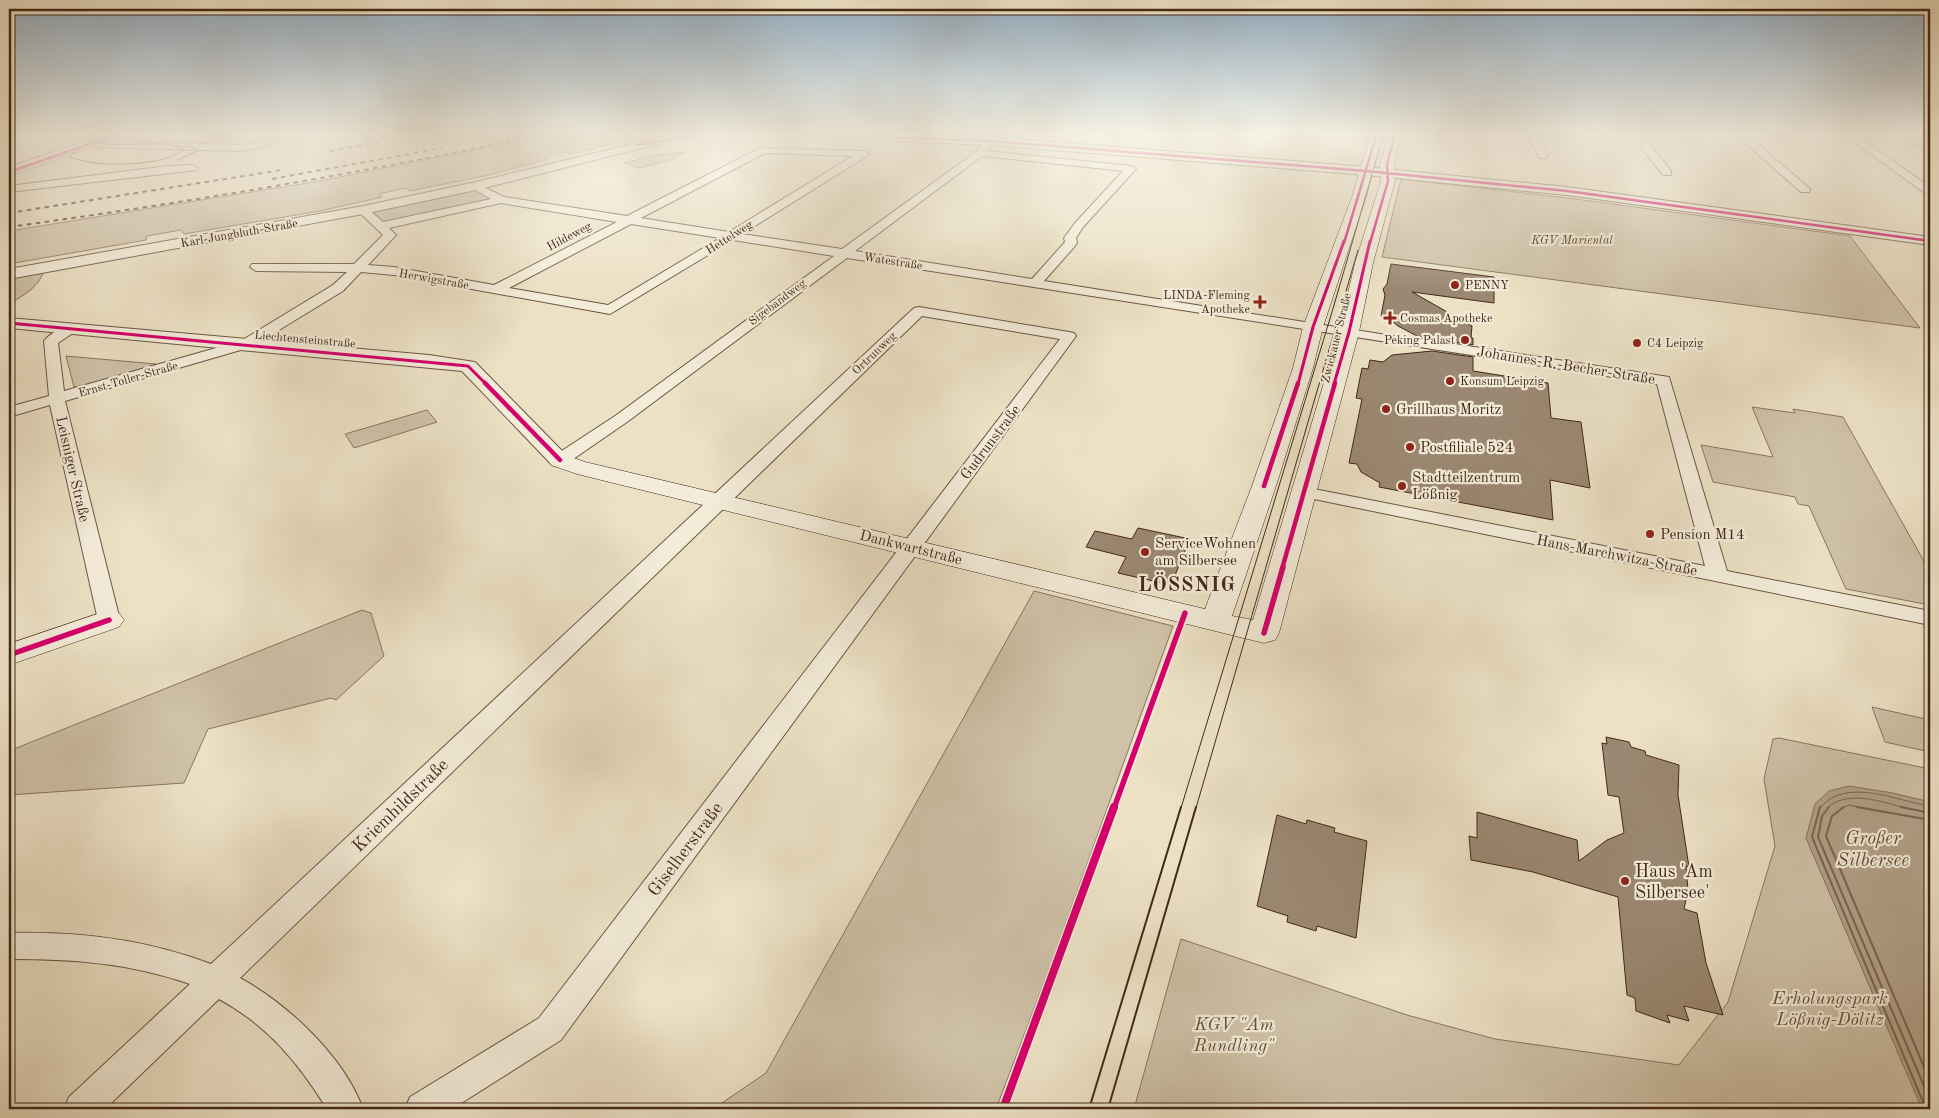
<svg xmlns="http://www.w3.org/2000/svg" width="1939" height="1118" viewBox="0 0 1939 1118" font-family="'Old Standard TT',serif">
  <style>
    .green { fill: #cfc2a8; stroke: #897560 }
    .water { fill: #b3a28a; stroke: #86715c }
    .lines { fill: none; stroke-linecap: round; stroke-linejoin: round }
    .shore-far1 { stroke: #7b6551; stroke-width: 1 }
    .shore { stroke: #7b6551; stroke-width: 2 }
    .building { fill: #9b8872; stroke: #432818 }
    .minor-casing { stroke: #6d5643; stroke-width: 2 }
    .tertiary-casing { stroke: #6d5643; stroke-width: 2 }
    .secondary-casing { stroke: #432818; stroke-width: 1 }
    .minor { fill: #f3ecd9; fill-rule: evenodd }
    .tertiary { fill: #f3ecd9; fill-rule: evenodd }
    .secondary { fill: #f3ecd9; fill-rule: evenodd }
    .tram-far1 { stroke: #432818; stroke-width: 1 }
    .tram { stroke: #432818; stroke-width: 2 }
    .rail { stroke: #432818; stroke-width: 2; stroke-dasharray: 4.5 4.5; stroke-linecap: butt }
    .cycleway-far4-casing { stroke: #f3ecd9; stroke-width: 4.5 }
    .cycleway-far3-casing { stroke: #f3ecd9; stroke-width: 5 }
    .cycleway-far2-casing { stroke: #f3ecd9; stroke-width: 7 }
    .cycleway-far1-casing { stroke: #f3ecd9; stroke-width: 9 }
    .cycleway-casing { stroke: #f3ecd9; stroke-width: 11 }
    .cycleway-far4 { stroke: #d6006c; stroke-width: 2.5 }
    .cycleway-far3 { stroke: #d6006c; stroke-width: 3 }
    .cycleway-far2 { stroke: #d6006c; stroke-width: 4.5 }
    .cycleway-far1 { stroke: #d6006c; stroke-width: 5.5 }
    .cycleway { stroke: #d6006c; stroke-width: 8 }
    .poi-dot { fill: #8f2418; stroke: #f3ecd9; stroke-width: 2 }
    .labels { text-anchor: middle; stroke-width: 4.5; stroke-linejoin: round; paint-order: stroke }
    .far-street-label { font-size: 12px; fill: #432818; stroke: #f3ecd9 }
    .far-park-label { font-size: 12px; font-style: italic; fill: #664e3c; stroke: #f3ecd9 }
    .far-poi-label { font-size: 12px; fill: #432818; stroke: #f3ecd9; text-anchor: start }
    .street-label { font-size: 15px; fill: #432818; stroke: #f3ecd9 }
    .poi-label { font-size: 15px; fill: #432818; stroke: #f3ecd9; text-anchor: start }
    .near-street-label { font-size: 18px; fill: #432818; stroke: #f3ecd9 }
    .near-poi-label { font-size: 18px; fill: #432818; stroke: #f3ecd9; text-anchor: start }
    .near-park-label { font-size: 18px; font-style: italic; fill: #664e3c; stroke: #f3ecd9 }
    .near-water-label { font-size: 19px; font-style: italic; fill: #654d3a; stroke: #f3ecd9 }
    .district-label { font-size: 20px; font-weight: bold; letter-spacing: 1px; fill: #432818; stroke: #f3ecd9 }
  </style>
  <rect width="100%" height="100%" fill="#ece1c5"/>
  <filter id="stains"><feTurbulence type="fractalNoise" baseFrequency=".004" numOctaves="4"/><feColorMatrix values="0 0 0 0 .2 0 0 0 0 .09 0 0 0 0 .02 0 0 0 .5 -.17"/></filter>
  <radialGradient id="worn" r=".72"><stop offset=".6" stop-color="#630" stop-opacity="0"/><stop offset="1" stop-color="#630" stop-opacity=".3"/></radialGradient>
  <g class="green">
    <path d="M558 133H624L637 137 636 141H623L570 154 564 152 544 157 548 159 489 175 410 191 405 188 379 194 382 197 320 211 184 234 181 230 147 236 146 240 9 264V231L320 181Z"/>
    <path d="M1892 133 1930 134V148L1911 146Z"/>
    <path d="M686 152 671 160 639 168 625 163 656 155Z"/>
    <path d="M1401 179 1568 198 1850 236 1920 328 1382 257Z"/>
    <path d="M476 186 501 200 380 226 363 210Z"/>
    <path d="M43 273C38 288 22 296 9 304V278Z"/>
    <path d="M66 356 156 364 87 386 74 387Z"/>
    <path d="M1752 407 1795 413 1793 409 1843 417 1930 572V605L1846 589 1809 506 1798 504 1795 497 1713 482 1701 445 1773 457Z"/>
    <path d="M427 410 437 422 354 448 345 434Z"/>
    <path d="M1034 591 1173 626 1051 964 996 1109H713L766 1073Z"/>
    <path d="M362 610 371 613 384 656 336 700 331 698 208 729 184 783 9 795V751Z"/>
    <path d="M1872 707 1930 720V752L1885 742Z"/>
    <path d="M1779 738 1930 769V1109H1134L1181 939 1407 1015 1495 1039 1679 1065 1728 1002 1775 846 1764 779 1773 739Z"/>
  </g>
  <path class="water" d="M1849 786 1893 793 1930 802V1109H1922L1806 838 1815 804 1829 791Z"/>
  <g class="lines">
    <g class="shore-far1">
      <path d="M1820 808C1846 776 1896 801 1930 806"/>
      <path d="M1827 808C1847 789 1882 802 1906 808"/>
      <path d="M1841 808 1849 805 1864 808"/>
    </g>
    <g class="shore">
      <path d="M1820 807 1812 837 1926 1109"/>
      <path d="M1829 807 1822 816 1818 837 1930 1100"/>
      <path d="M1844 807 1832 816 1826 836 1930 1081"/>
      <path d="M1857 807 1930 820"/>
      <path d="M1901 807 1930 813"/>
    </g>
  </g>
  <g class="building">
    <path d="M1391 264 1494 277V303L1412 292 1472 326 1471 338H1473V345L1417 336 1398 326 1387 317 1381 316 1385 295 1383 289 1387 284Z"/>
    <path d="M1432 351 1473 357V371L1548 383 1551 418 1581 422 1590 488 1550 480 1553 520 1379 487 1380 483 1361 472 1357 464 1349 463 1362 399 1356 398 1362 368 1368 369 1370 360 1383 362 1392 355Z"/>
    <path d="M1138 528 1190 539 1171 585 1118 573 1126 557 1086 547 1095 531 1132 539Z"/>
    <path d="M1606 737 1629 742 1631 747 1645 751 1646 755 1679 765 1678 795 1689 867 1686 866 1688 890 1684 909 1697 913 1706 963 1723 1015 1684 1006 1689 1021 1667 1015 1670 1023 1636 1011 1635 998 1627 995 1618 897 1533 872 1471 860 1469 836 1477 838V812L1577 840 1579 861 1607 840 1624 833 1619 797 1608 795 1602 743 1607 744Z"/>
    <path d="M1277 815 1306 824 1307 820 1335 828 1334 832 1367 841 1356 938 1317 926 1316 931 1287 922 1288 916 1257 906Z"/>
  </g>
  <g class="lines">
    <g class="minor-casing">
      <g id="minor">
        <path d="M9 133H18L9 137Z"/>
        <path d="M281 133H294L262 147 242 151 91 147 86 144 91 141 242 145 257 143Z"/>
        <path d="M1526 133H1536L1548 156 1546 158H1540Z"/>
        <path d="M1630 133H1640L1671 171V175H1663Z"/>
        <path d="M1734 133H1745L1809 188 1810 190 1809 192H1801Z"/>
        <path d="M1842 133H1853L1930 187V195L1926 194Z"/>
        <path d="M990 138 995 141 987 151 1131 166 1136 169 1083 227 1076 238 1077 243 1075 246 1044 281 1412 339 1416 338 1669 377 1727 571 1930 611V625L1304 497 1298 496 1295 492 1298 488 1304 487 1705 566 1657 384 847 258 627 422 566 464 560 465 554 464 551 460 554 456 615 416 834 256 733 240 610 314 394 275 361 272 343 291 251 347 65 401 120 620 117 625 109 627 101 625 98 620 50 405 9 417V407L49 396 44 341C50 333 67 323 77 326L79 329 58 343 64 391 241 341 333 285 347 272 256 271 250 267 252 264H354L383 235 359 212 357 210 359 208H367L383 222 491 199 472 188 471 186 472 184 476 183 504 197 627 216 760 148 864 151 869 154 867 156 742 234 842 249 977 151 987 139ZM765 153 853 156 729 232 641 218ZM982 156 1123 171 1075 223 1064 238 1065 242 1032 279 855 251ZM501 203 617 222 494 285 394 267 368 265 396 235 389 228ZM631 224 720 238 608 305 509 288Z"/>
        <path d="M193 165 198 168 197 170 9 192V186L168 166Z"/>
        <path d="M919 307 1069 332 1074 333 1076 336 561 1040 452 1109H405L410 1097 539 1018 1060 339 922 316 240 978C288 1004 344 1057 363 1109H327C298 1062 268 1026 219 999L105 1109H64L69 1097 190 984C129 963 73 959 9 959V933C79 931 145 939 211 964L914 308Z"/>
      </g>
    </g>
    <g class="tertiary-casing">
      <g id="tertiary">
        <path d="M709 133 703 136 674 140 476 190 363 214 9 279V269L363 206 476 182 674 134Z"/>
        <path d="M764 133H867L990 137 1366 167 1567 187 1930 237V245L1567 195 1366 175 990 145 770 136Z"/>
        <path d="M9 318 429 355 475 362 571 460 568 465 560 467 552 465 462 371 9 328Z"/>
      </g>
    </g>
    <g class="secondary-casing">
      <g id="secondary">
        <path d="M109 133H127L125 136 9 176V167Z"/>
        <path d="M1371 133H1383L1366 197 1323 327 1313 368 1276 486 1232 616 1253 620 1339 332 1355 263 1381 181 1380 165 1389 133H1401L1394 165 1395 181 1373 263 1359 332 1279 633 1275 640 1264 643 577 474 551 465 548 460 551 455 560 453 585 462 1205 609 1252 486 1293 368 1303 327 1352 197Z"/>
        <path d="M109 610 119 613 124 620 119 627 9 665V644Z"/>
      </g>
    </g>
    <use href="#minor" class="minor"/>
    <use href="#tertiary" class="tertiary"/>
    <use href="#secondary" class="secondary"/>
    <g class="tram-far1">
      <path d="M177 146 192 147 198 151 177 160"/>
      <path d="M81 149 71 154 70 157C98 168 159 167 184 150 160 137 128 149 102 143L103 140 110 136"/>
      <path d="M9 174 127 133"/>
      <path d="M1181 808 1332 312 1384 133"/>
      <path d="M1196 808 1358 250"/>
    </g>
    <g class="tram">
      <path d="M1089 1109 1181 807"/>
      <path d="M1108 1109 1196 807"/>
    </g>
    <g class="rail">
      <path d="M432 144 491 133"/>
      <path d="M330 151 381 142"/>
      <path d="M272 179 442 148"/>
      <path d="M9 213 282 170"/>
      <path d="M9 227C190 202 370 172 548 133"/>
    </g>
    <g class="cycleway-far4-casing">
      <g id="cycleway-far4">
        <path d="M770 133 990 141 1366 171 1567 191 1930 241"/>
        <path d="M637 145 703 133"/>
        <path d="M9 172 121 133"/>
        <path d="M1344 243 1377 133"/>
        <path d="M1370 243 1388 181 1387 165 1395 133"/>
      </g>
    </g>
    <g class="cycleway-far3-casing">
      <g id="cycleway-far3">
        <path d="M9 323 468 366 486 384"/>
        <path d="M1298 384 1313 327 1344 241"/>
        <path d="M1334 384 1349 332 1370 241"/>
      </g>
    </g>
    <g class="cycleway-far2-casing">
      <g id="cycleway-far2">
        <path d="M485 383 560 460"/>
        <path d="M1264 486 1298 383"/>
        <path d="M1282 569 1335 383"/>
      </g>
    </g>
    <g class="cycleway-far1-casing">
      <g id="cycleway-far1">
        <path d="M1264 633 1283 567"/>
        <path d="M9 655 109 620"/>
        <path d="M1114 808 1185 613"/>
      </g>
    </g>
    <g class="cycleway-casing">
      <path id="cycleway" d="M1003 1109 1114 807"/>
    </g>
    <use href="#cycleway-far4" class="cycleway-far4"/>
    <use href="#cycleway-far3" class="cycleway-far3"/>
    <use href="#cycleway-far2" class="cycleway-far2"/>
    <use href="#cycleway-far1" class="cycleway-far1"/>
    <use href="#cycleway" class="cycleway"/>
  </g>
  <linearGradient id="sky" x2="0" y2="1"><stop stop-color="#93adc2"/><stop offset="0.46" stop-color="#f6f2e5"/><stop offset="1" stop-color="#f6f2e5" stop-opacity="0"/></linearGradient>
  <rect width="1939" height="290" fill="url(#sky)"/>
  <g class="poi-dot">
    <circle cx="1455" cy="285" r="5"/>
    <path d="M1257.5 294.5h5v5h5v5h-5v5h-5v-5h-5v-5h5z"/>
    <path d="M1387.5 310.5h5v5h5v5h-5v5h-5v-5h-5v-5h5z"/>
    <circle cx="1465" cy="340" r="5"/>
    <circle cx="1637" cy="343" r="5"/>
    <circle cx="1450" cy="381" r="5"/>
    <circle cx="1386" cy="409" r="5"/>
    <circle cx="1410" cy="447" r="5"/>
    <circle cx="1402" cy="486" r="5"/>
    <circle cx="1650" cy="534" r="5"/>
    <circle cx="1145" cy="552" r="5"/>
    <circle cx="1625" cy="881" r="5"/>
  </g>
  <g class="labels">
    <g class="far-street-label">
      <text transform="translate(239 233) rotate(-10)" y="4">Karl-Jungbluth-Straße</text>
      <text transform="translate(569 236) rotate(-28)" y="4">Hildeweg</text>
      <text transform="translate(729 237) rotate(-32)" y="4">Hettelweg</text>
      <text transform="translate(893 261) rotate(9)" y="4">Watestraße</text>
      <text transform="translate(434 279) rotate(10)" y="4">Herwigstraße</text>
      <text transform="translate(777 302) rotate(-37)" y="4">Sigebandweg</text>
      <text transform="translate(1336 338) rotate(-76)" y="4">Zwickauer Straße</text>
      <text transform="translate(305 339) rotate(5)" y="4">Liechtensteinstraße</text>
      <text transform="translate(874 353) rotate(-44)" y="4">Ortrunweg</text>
      <text transform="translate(128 379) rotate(-16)" y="4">Ernst-Toller-Straße</text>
    </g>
    <g class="far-park-label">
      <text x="1572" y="244">KGV Mariental</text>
    </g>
    <g class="far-poi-label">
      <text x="1465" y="289">PENNY</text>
      <text x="1250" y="299" text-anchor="end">LINDA-Fleming<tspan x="1250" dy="14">Apotheke</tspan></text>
      <text x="1400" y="322">Cosmas Apotheke</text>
      <text x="1455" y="344" text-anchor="end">Peking Palast</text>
      <text x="1647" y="347">C4 Leipzig</text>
      <text x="1460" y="385">Konsum Leipzig</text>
    </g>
    <g class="street-label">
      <text transform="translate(1566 365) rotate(9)" y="5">Johannes-R.-Becher-Straße</text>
      <text transform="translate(990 442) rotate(-53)" y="5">Gudrunstraße</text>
      <text transform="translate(73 469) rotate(77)" y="5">Leisniger Straße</text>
      <text transform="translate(911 547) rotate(14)" y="5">Dankwartstraße</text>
      <text transform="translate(1617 555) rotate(11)" y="5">Hans-Marchwitza-Straße</text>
    </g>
    <g class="poi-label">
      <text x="1396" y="414">Grillhaus Moritz</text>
      <text x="1420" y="452">Postfiliale 524</text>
      <text x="1412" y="482">Stadtteilzentrum<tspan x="1412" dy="17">Lößnig</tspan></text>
      <text x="1660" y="539">Pension M14</text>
      <text x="1155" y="548">ServiceWohnen<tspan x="1155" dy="17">am Silbersee</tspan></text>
    </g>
    <g class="near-street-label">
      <text transform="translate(400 805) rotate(-44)" y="6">Kriemhildstraße</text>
      <text transform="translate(685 849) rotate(-53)" y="6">Giselherstraße</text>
    </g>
    <g class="near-poi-label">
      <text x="1635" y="877">Haus 'Am<tspan x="1635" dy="21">Silbersee'</tspan></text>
    </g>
    <g class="near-park-label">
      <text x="1830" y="1004">Erholungspark<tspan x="1830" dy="21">Lößnig-Dölitz</tspan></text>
      <text x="1234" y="1030">KGV "Am<tspan x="1234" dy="21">Rundling"</tspan></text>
    </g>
    <g class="near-water-label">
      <text x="1873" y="844">Großer<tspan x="1873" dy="22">Silbersee</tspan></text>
    </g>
    <g class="district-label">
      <text x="1187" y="591">LÖSSNIG</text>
    </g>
  </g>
  <rect width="1939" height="1118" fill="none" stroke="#ece1c5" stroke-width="30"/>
  <rect x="10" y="10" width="1919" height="1098" fill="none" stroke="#432818" stroke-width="2.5"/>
  <rect x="15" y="15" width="1909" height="1088" fill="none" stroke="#432818"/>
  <rect width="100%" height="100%" filter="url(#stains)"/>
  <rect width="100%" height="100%" fill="url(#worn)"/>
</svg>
